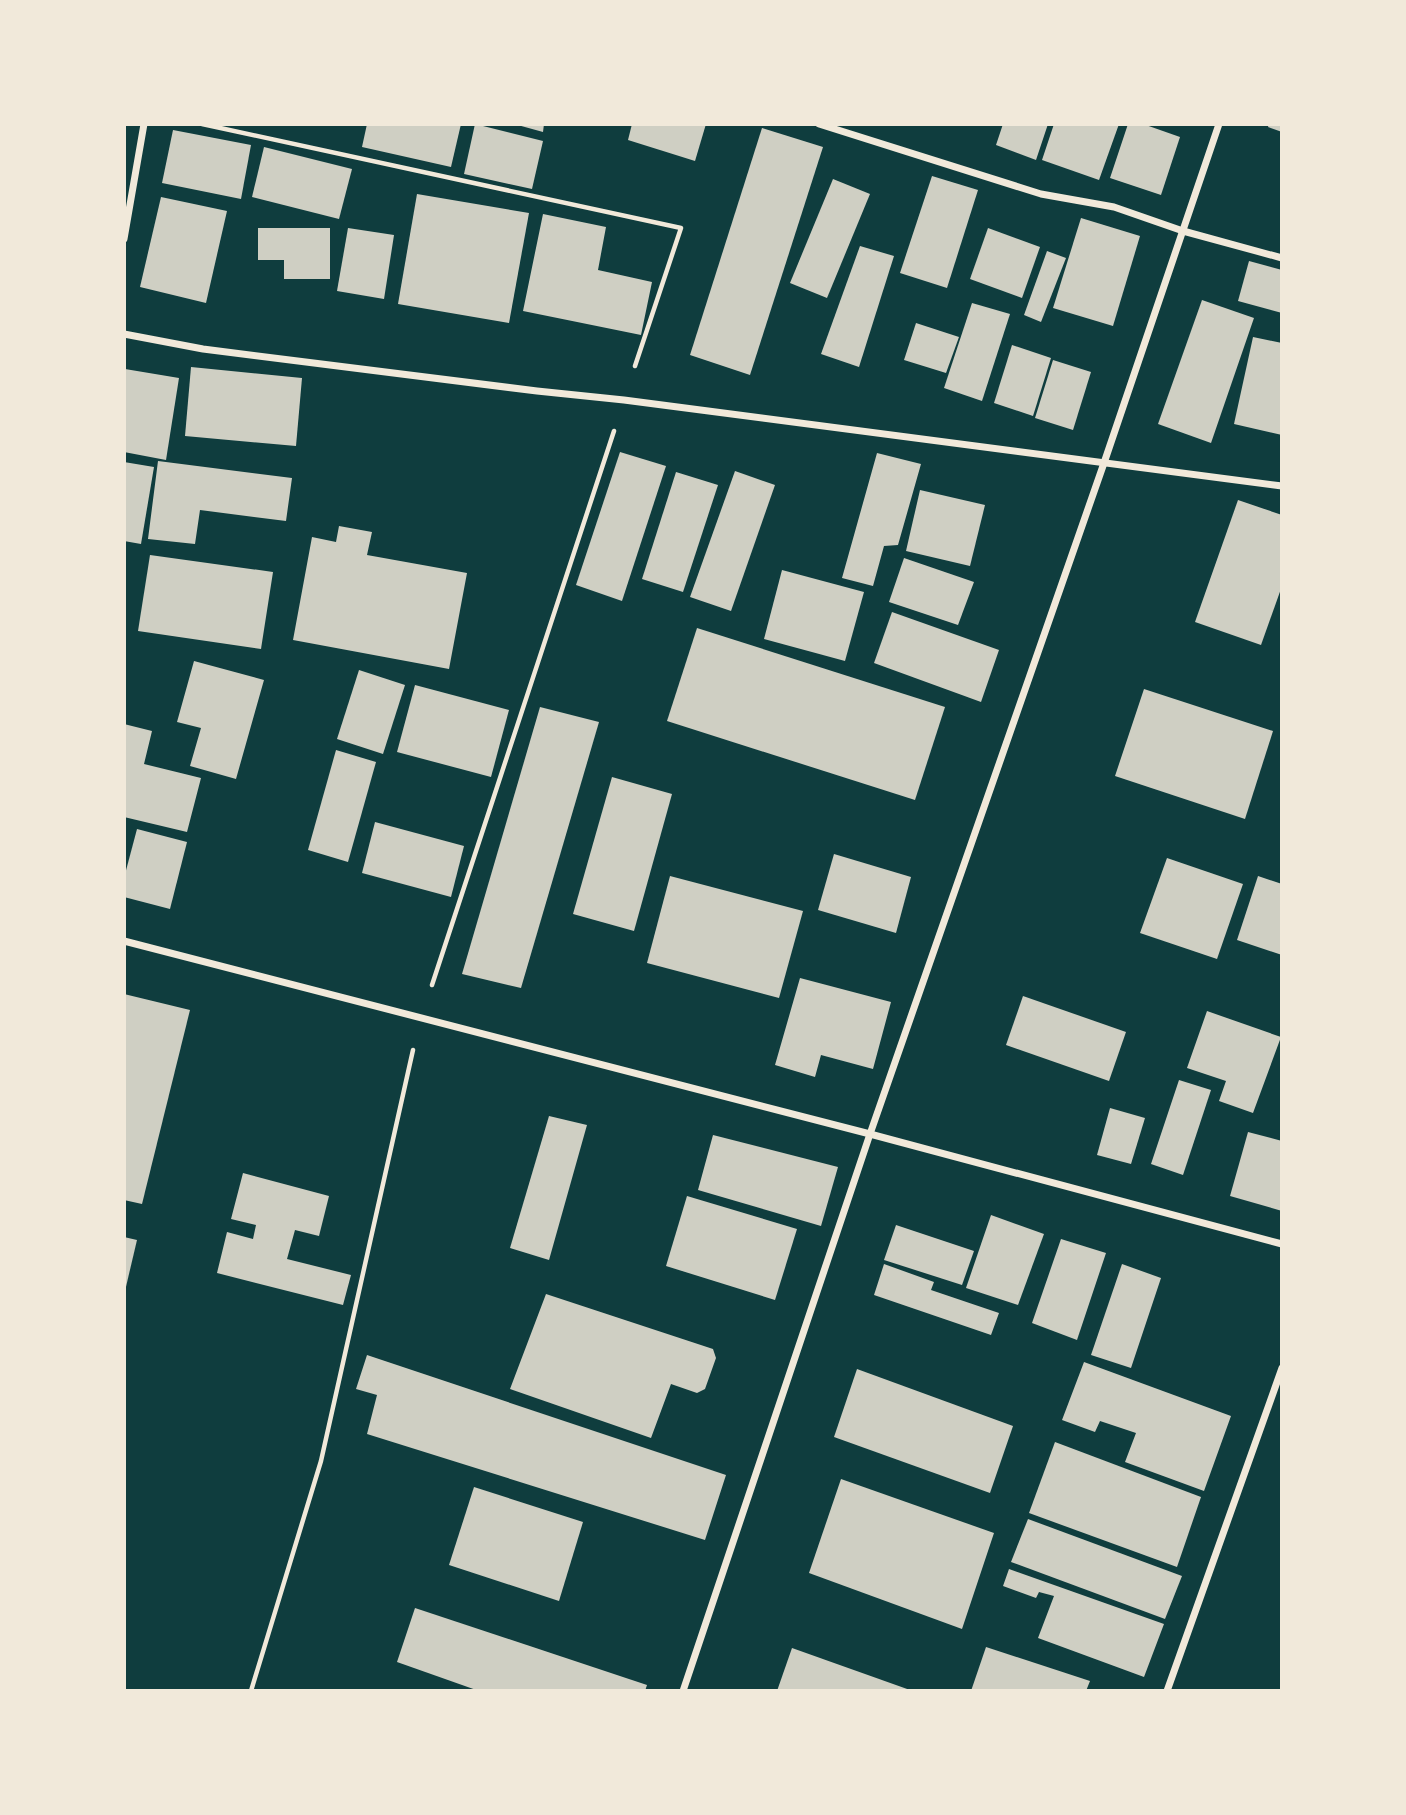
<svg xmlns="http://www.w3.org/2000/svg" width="1406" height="1815" viewBox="0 0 1406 1815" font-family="Montserrat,sans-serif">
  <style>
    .building { fill: #cfcfc3 }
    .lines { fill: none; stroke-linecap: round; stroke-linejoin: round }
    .path { stroke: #f1e9da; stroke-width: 4.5 }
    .minor { stroke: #f1e9da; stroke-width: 7 }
  </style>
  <rect width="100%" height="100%" fill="#0f3d3e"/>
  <g class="building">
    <path d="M367 124H461L451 167 362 147Z"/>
    <path d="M475 124 543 141 532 189 464 174Z"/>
    <path d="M514 124H544L543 132Z"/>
    <path d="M632 124H706L695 161 628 140Z"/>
    <path d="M1003 124H1048L1036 160 996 145Z"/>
    <path d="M1054 124H1119L1099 180 1042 160Z"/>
    <path d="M1128 124H1143L1180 137 1161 195 1110 178Z"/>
    <path d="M1269 124H1282V132L1268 127Z"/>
    <path d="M762 128 823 147 750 375 690 355Z"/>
    <path d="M173 130 251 145 241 199 162 183Z"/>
    <path d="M264 147 352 169 339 219 252 197Z"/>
    <path d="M932 176 978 190 947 288 900 273Z"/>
    <path d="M833 179 870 194 827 298 790 283Z"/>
    <path d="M417 194 529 213 509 323 398 304Z"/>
    <path d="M161 197 227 211 206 303 140 287Z"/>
    <path d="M543 214 606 227 598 270 652 282 641 335 523 311Z"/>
    <path d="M1081 218 1140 236 1113 326 1053 308Z"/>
    <path d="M258 228H330V279H284V260H258Z"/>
    <path d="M348 228 394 235 384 299 337 291Z"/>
    <path d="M988 228 1040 247 1022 298 970 279Z"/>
    <path d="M860 246 894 256 859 367 821 354Z"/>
    <path d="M1047 251 1066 258 1041 322 1024 315Z"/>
    <path d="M1249 261 1282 270V313L1238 301Z"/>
    <path d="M1202 300 1254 318 1211 443 1158 424Z"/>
    <path d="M972 303 1010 314 982 401 944 388Z"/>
    <path d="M916 323 959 337 946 373 904 360Z"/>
    <path d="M1253 337 1282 343V435L1234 424Z"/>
    <path d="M1012 345 1051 358 1033 416 994 403Z"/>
    <path d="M1053 360 1091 372 1073 430 1035 418Z"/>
    <path d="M191 367 302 378 296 446 185 436Z"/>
    <path d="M125 369 179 378 166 460 124 452Z"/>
    <path d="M620 452 666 466 622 601 576 585Z"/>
    <path d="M877 453 921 464 898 545 884 546 873 586 842 578Z"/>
    <path d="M158 461 292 478 286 521 200 510 195 544 148 539Z"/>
    <path d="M124 462 154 467 141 544 124 541Z"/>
    <path d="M735 471 775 485 731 611 690 597Z"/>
    <path d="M676 472 718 485 683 592 642 579Z"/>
    <path d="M920 490 985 505 970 566 906 551Z"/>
    <path d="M1238 500 1282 515V586L1261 645 1195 622Z"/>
    <path d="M339 526 372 532 367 555 467 573 449 669 293 640 312 537 336 542Z"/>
    <path d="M150 555 273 572 261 649 138 631Z"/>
    <path d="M904 558 974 582 958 625 889 602Z"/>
    <path d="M782 570 864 592 845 661 764 639Z"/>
    <path d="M892 612 999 650 981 702 874 663Z"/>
    <path d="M697 628 945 707 915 800 667 721Z"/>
    <path d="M194 661 264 680 236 779 190 766 201 728 177 722Z"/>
    <path d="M359 670 405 685 383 754 337 739Z"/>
    <path d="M415 685 509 710 491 777 397 752Z"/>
    <path d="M1144 689 1273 731 1245 819 1115 776Z"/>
    <path d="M540 707 599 722 521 988 462 974Z"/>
    <path d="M124 724 152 731 144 764 201 778 187 832 124 817Z"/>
    <path d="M336 750 376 762 348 862 308 850Z"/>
    <path d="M612 777 672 794 634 931 573 914Z"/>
    <path d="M375 822 464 846 451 897 362 873Z"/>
    <path d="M137 829 187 842 170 909 124 897V878Z"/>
    <path d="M834 854 911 877 896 933 818 910Z"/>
    <path d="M1167 858 1243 884 1217 959 1140 933Z"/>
    <path d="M670 876 803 911 779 998 647 963Z"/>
    <path d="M1258 876 1282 884V955L1237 940Z"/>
    <path d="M800 978 891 1002 873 1069 821 1055 815 1077 775 1065Z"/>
    <path d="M124 994 190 1010 142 1204 124 1200Z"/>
    <path d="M1023 996 1126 1032 1109 1081 1006 1045Z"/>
    <path d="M1207 1011 1281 1037 1253 1113 1219 1101 1226 1081 1187 1068Z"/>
    <path d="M1179 1080 1211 1090 1183 1175 1151 1164Z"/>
    <path d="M1110 1108 1145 1118 1131 1164 1097 1155Z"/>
    <path d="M549 1116 587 1125 549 1260 510 1248Z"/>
    <path d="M1248 1132 1282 1141V1211L1230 1196Z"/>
    <path d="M713 1135 838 1167 821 1226 698 1190Z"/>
    <path d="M243 1173 329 1196 319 1236 295 1230 287 1259 351 1275 343 1305 217 1273 227 1232 253 1239 256 1225 231 1219Z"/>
    <path d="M687 1196 797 1229 775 1300 666 1266Z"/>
    <path d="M991 1215 1044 1234 1018 1305 966 1288Z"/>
    <path d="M896 1225 974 1251 962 1285 884 1260Z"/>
    <path d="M124 1237 137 1240 125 1291H124Z"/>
    <path d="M1061 1239 1106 1253 1077 1340 1032 1323Z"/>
    <path d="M884 1264 934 1282 931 1290 999 1313 991 1335 874 1295Z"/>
    <path d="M1122 1264 1161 1278 1131 1368 1091 1355Z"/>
    <path d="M546 1294 713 1349 716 1358 705 1389 697 1393 671 1384 651 1438 510 1389Z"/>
    <path d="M367 1355 726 1475 705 1540 367 1434 377 1395 356 1389Z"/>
    <path d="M1084 1362 1231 1416 1204 1491 1125 1462 1136 1433 1100 1421 1095 1432 1062 1420Z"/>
    <path d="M857 1369 1013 1426 990 1493 834 1437Z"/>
    <path d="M1055 1442 1201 1497 1177 1567 1029 1513Z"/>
    <path d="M841 1479 994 1533 962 1629 809 1573Z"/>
    <path d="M474 1487 583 1522 559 1601 449 1565Z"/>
    <path d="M1028 1519 1182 1576 1165 1619 1011 1562Z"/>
    <path d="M1009 1569 1164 1624 1144 1677 1038 1638 1054 1596 1039 1592 1036 1598 1003 1586Z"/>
    <path d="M415 1608 647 1685 645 1691H479L397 1662Z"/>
    <path d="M986 1647 1090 1681 1086 1691H971Z"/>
    <path d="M792 1648 910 1690V1691H777Z"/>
  </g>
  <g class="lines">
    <g class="path">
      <path d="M202 124 681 228 635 366"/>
      <path d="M432 985 614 431"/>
      <path d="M251 1691 321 1461 413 1050"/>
    </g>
    <g class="minor">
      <path d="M819 124 1041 194 1114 207 1183 231 1282 258"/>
      <path d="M124 239 144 124"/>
      <path d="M124 334 203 349 537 391 624 400 1282 486"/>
      <path d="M124 941 870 1134 1282 1244"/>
      <path d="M683 1691 870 1134 1104 463 1219 124"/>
      <path d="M1167 1691 1282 1368"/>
    </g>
  </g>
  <rect width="1406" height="1815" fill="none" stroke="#f1e9da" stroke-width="252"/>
</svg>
